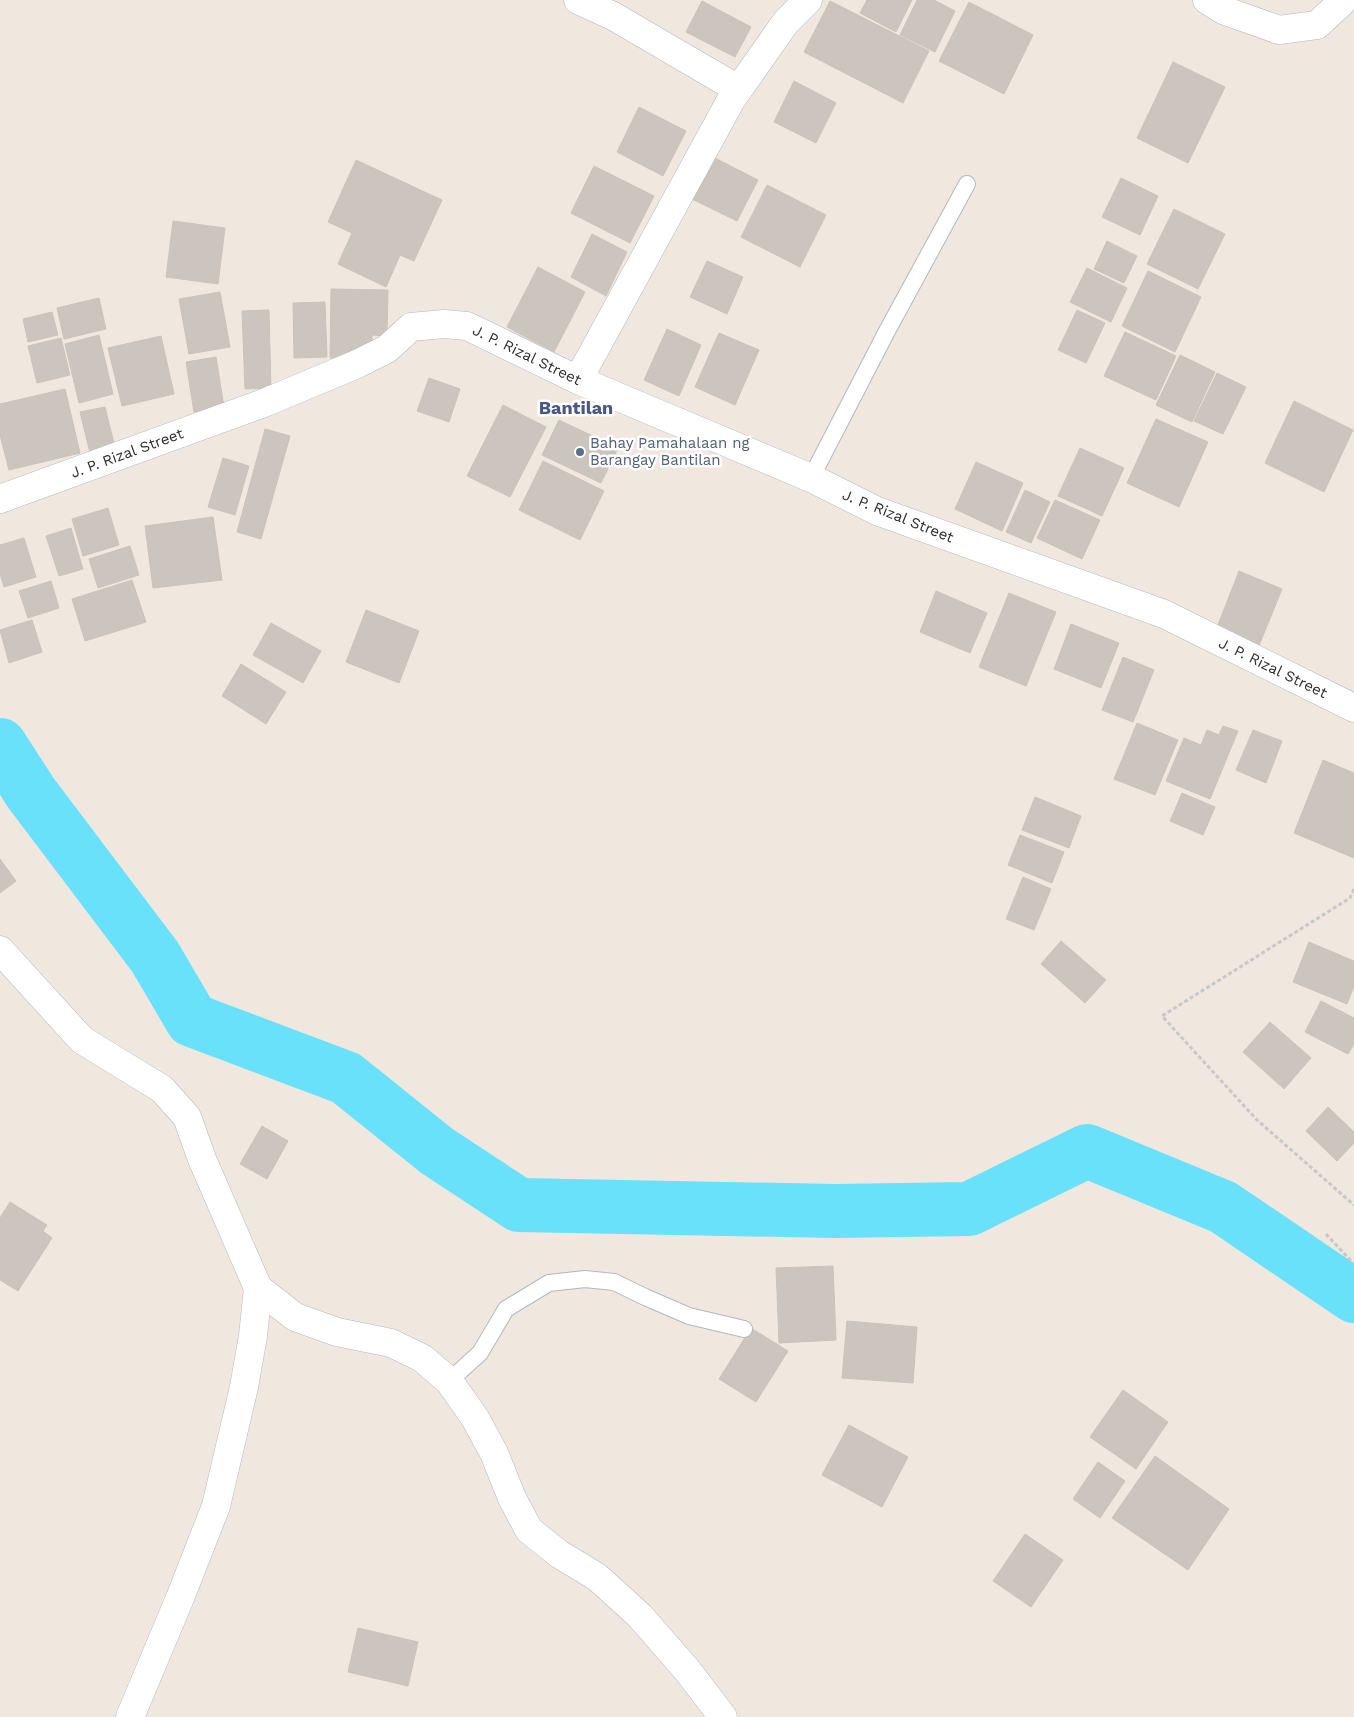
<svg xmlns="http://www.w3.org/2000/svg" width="1354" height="1717" viewBox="0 0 1354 1717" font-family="'Work Sans',sans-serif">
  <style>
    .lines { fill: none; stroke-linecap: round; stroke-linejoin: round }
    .river { stroke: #69e1fb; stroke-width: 54 }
    .building { fill: #cbc5bd; stroke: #ccc3b8 }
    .lane-casing { stroke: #b3b7c2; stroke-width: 18 }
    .street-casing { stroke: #b3b7c2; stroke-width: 29 }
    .secondary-casing { stroke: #b3b7c2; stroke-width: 29 }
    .path { stroke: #c8c8c8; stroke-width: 3; stroke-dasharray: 4 2.5; stroke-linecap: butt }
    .lane { stroke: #fff; stroke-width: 16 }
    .street { stroke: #fff; stroke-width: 28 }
    .secondary { stroke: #fff; stroke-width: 28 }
    .service-dot { fill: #5c6f8a; stroke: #fff; stroke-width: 2 }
    .labels { text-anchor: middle; stroke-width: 5; stroke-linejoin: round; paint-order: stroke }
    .street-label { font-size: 15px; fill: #2d2d2d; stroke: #fff }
    .service-label { font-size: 15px; fill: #4e5e75; stroke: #fff; text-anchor: start }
    .quarter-label { font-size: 18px; font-weight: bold; fill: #485884; stroke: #fff }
  </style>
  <rect width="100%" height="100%" fill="#f0e7df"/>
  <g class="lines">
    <path class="river" d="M0 745 31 793 155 957 192 1020 346 1078 437 1151 519 1205 835 1211 969 1209 1087 1151 1223 1207 1354 1296"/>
  </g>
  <g class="building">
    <path d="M867 0H912L896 32 860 13Z"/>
    <path d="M917 0H934L955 11 935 52 900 35Z"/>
    <path d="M702 1 751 27 735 57 686 32Z"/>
    <path d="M830 1 929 51 903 103 804 52Z"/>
    <path d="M969 2 1033 35 1004 94 939 61Z"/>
    <path d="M1173 62 1225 87 1188 163 1137 138Z"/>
    <path d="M794 81 836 103 816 143 774 122Z"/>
    <path d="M639 107 686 131 663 176 617 152Z"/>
    <path d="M711 156 758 180 737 221 690 198Z"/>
    <path d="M356 160 442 200 414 261 400 255 386 287 338 264 352 233 328 222Z"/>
    <path d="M594 166 654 196 630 243 571 213Z"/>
    <path d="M1121 178 1158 196 1140 235 1102 217Z"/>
    <path d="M767 185 826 215 800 267 741 237Z"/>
    <path d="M1174 209 1225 234 1198 289 1147 264Z"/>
    <path d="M173 221 225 228 218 284 166 277Z"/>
    <path d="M592 234 627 252 606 296 571 277Z"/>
    <path d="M1107 241 1137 256 1124 283 1094 269Z"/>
    <path d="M707 261 743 277 727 314 690 297Z"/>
    <path d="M538 267 585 292 554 352 507 327Z"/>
    <path d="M1087 268 1127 288 1111 322 1070 302Z"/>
    <path d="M1148 271 1201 297 1175 352 1122 326Z"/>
    <path d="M331 289 388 290 387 336 372 335V343L353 358H330Z"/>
    <path d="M220 292 230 347 189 354 179 299Z"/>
    <path d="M99 298 106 329 64 339 57 308Z"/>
    <path d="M325 302 327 357 294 358 293 303Z"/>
    <path d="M269 310 271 388 245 389 242 311Z"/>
    <path d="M1077 310 1105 323 1086 363 1058 350Z"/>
    <path d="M52 312 58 335 28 342 23 319Z"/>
    <path d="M667 329 701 345 679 396 644 380Z"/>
    <path d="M1125 332 1176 356 1156 400 1104 376Z"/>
    <path d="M719 333 759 350 735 405 695 387Z"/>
    <path d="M99 335 113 394 79 403 65 344Z"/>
    <path d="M161 336 174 394 122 406 108 348Z"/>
    <path d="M61 338 70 375 37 383 28 346Z"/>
    <path d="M1180 355 1215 372 1192 422 1156 405Z"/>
    <path d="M216 357 224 407 194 412 186 362Z"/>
    <path d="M1217 373 1246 387 1223 434 1194 421Z"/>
    <path d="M429 378 460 389 449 422 417 411Z"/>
    <path d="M65 389 80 453 9 470 0 435V404Z"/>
    <path d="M1294 401 1353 430 1324 492 1265 463Z"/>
    <path d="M503 405 546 427 510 497 467 476Z"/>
    <path d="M105 407 115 447 90 453 80 412Z"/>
    <path d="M1156 419 1208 442 1179 507 1127 483Z"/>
    <path d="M559 420 618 448 601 483 542 455Z"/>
    <path d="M265 429 290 436 261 539 237 532Z"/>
    <path d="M1080 448 1124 468 1102 516 1058 496Z"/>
    <path d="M223 458 249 466 235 515 208 507Z"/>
    <path d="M543 461 604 491 580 540 519 510Z"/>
    <path d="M976 462 1023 483 1002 531 955 509Z"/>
    <path d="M1025 490 1050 502 1031 543 1006 532Z"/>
    <path d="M1055 500 1100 520 1082 559 1037 538Z"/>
    <path d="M108 508 119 545 83 556 72 519Z"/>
    <path d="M213 517 222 580 153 588 145 526Z"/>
    <path d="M71 528 83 569 59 576 46 536Z"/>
    <path d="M24 538 36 577 4 587 0 574V545Z"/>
    <path d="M130 546 139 575 98 588 89 559Z"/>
    <path d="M1239 571 1282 589 1258 648 1216 630Z"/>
    <path d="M132 580 146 622 85 641 72 599Z"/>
    <path d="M51 581 59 608 28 618 19 591Z"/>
    <path d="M936 591 987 613 970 653 920 632Z"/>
    <path d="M1009 593 1056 612 1026 686 979 667Z"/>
    <path d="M366 610 419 631 399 683 346 662Z"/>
    <path d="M32 620 42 652 9 663 0 630Z"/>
    <path d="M271 623 321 651 303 683 253 655Z"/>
    <path d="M1071 624 1119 643 1101 688 1054 669Z"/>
    <path d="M1123 657 1154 670 1133 722 1102 710Z"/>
    <path d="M241 664 286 692 266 724 222 696Z"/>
    <path d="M1137 723 1178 740 1155 795 1114 779Z"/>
    <path d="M1223 726 1238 731 1210 799 1166 781 1184 738 1201 745 1207 730 1219 735Z"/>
    <path d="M1253 730 1282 741 1266 783 1236 770Z"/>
    <path d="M1323 760 1354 773V858L1294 833Z"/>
    <path d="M1182 793 1215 807 1203 835 1170 821Z"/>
    <path d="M1035 797 1081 816 1069 848 1022 830Z"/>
    <path d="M1020 835 1064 852 1052 883 1008 865Z"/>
    <path d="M0 859 16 881 0 893Z"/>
    <path d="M1023 877 1051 889 1034 930 1006 919Z"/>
    <path d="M1061 941 1106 980 1085 1003 1041 964Z"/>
    <path d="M1309 942 1354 961V986L1347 1004 1293 982Z"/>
    <path d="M1321 1001 1354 1018V1044L1348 1054 1305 1032Z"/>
    <path d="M1270 1022 1311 1058 1284 1089 1243 1052Z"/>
    <path d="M1328 1107 1354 1132V1143L1337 1161 1306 1131Z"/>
    <path d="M262 1126 288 1141 267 1179 240 1164Z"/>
    <path d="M10 1202 47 1225 43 1231 52 1238 18 1291 0 1280V1218Z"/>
    <path d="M833 1266 836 1340 779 1343 776 1268Z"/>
    <path d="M847 1321 917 1327 913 1383 842 1378Z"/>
    <path d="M751 1328 788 1351 756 1402 719 1379Z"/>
    <path d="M1123 1390 1168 1422 1136 1469 1090 1437Z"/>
    <path d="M849 1425 908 1457 882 1507 822 1475Z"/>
    <path d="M1155 1456 1229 1509 1188 1570 1112 1518Z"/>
    <path d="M1098 1462 1125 1481 1100 1518 1073 1499Z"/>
    <path d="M1025 1534 1063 1560 1031 1607 993 1581Z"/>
    <path d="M358 1628 418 1642 408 1686 348 1672Z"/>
  </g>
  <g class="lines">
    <g class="lane-casing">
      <g id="lane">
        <path d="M811 478 887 331 967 184"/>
        <path d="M449 1381 480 1353 506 1309 549 1283 585 1279 614 1282 645 1297 689 1316 744 1329"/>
      </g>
    </g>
    <g class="street-casing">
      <g id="street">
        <path d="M578 0 613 16 738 89"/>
        <path d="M1207 0 1223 10 1279 30 1317 25 1344 0"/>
        <path d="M578 380 731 100 786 22 808 0"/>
        <path d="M0 950 82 1040 162 1089 187 1117 202 1159 258 1288 295 1317 337 1332 391 1343 422 1358 449 1381 475 1418 494 1453 512 1498 529 1530 559 1554 597 1577 640 1616 687 1670 723 1717"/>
        <path d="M130 1717 180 1598 216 1506 244 1387 253 1336 258 1288"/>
      </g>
    </g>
    <g class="secondary-casing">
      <path id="secondary" d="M0 499 264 403 357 364 387 349 411 327 444 324 467 326 578 380 811 478 877 511 1164 614 1354 708"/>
    </g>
    <g class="path">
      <path d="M1354 889 1350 898 1162 1016 1257 1120 1354 1205"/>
      <path d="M1326 1234 1354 1264"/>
    </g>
    <use href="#lane" class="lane"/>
    <use href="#street" class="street"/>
    <use href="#secondary" class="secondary"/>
  </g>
  <circle class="service-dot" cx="580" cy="452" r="5"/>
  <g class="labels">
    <g class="street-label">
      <text transform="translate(527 355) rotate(26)" y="5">J. P. Rizal Street</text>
      <text transform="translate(127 453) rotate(-20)" y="5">J. P. Rizal Street</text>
      <text transform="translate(898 516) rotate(22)" y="5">J. P. Rizal Street</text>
      <text transform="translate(1273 668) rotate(26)" y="5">J. P. Rizal Street</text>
    </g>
    <g class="service-label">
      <text x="590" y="448">Bahay Pamahalaan ng<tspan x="590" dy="17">Barangay Bantilan</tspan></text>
    </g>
    <g class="quarter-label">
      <text x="576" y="414">Bantilan</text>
    </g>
  </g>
</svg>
